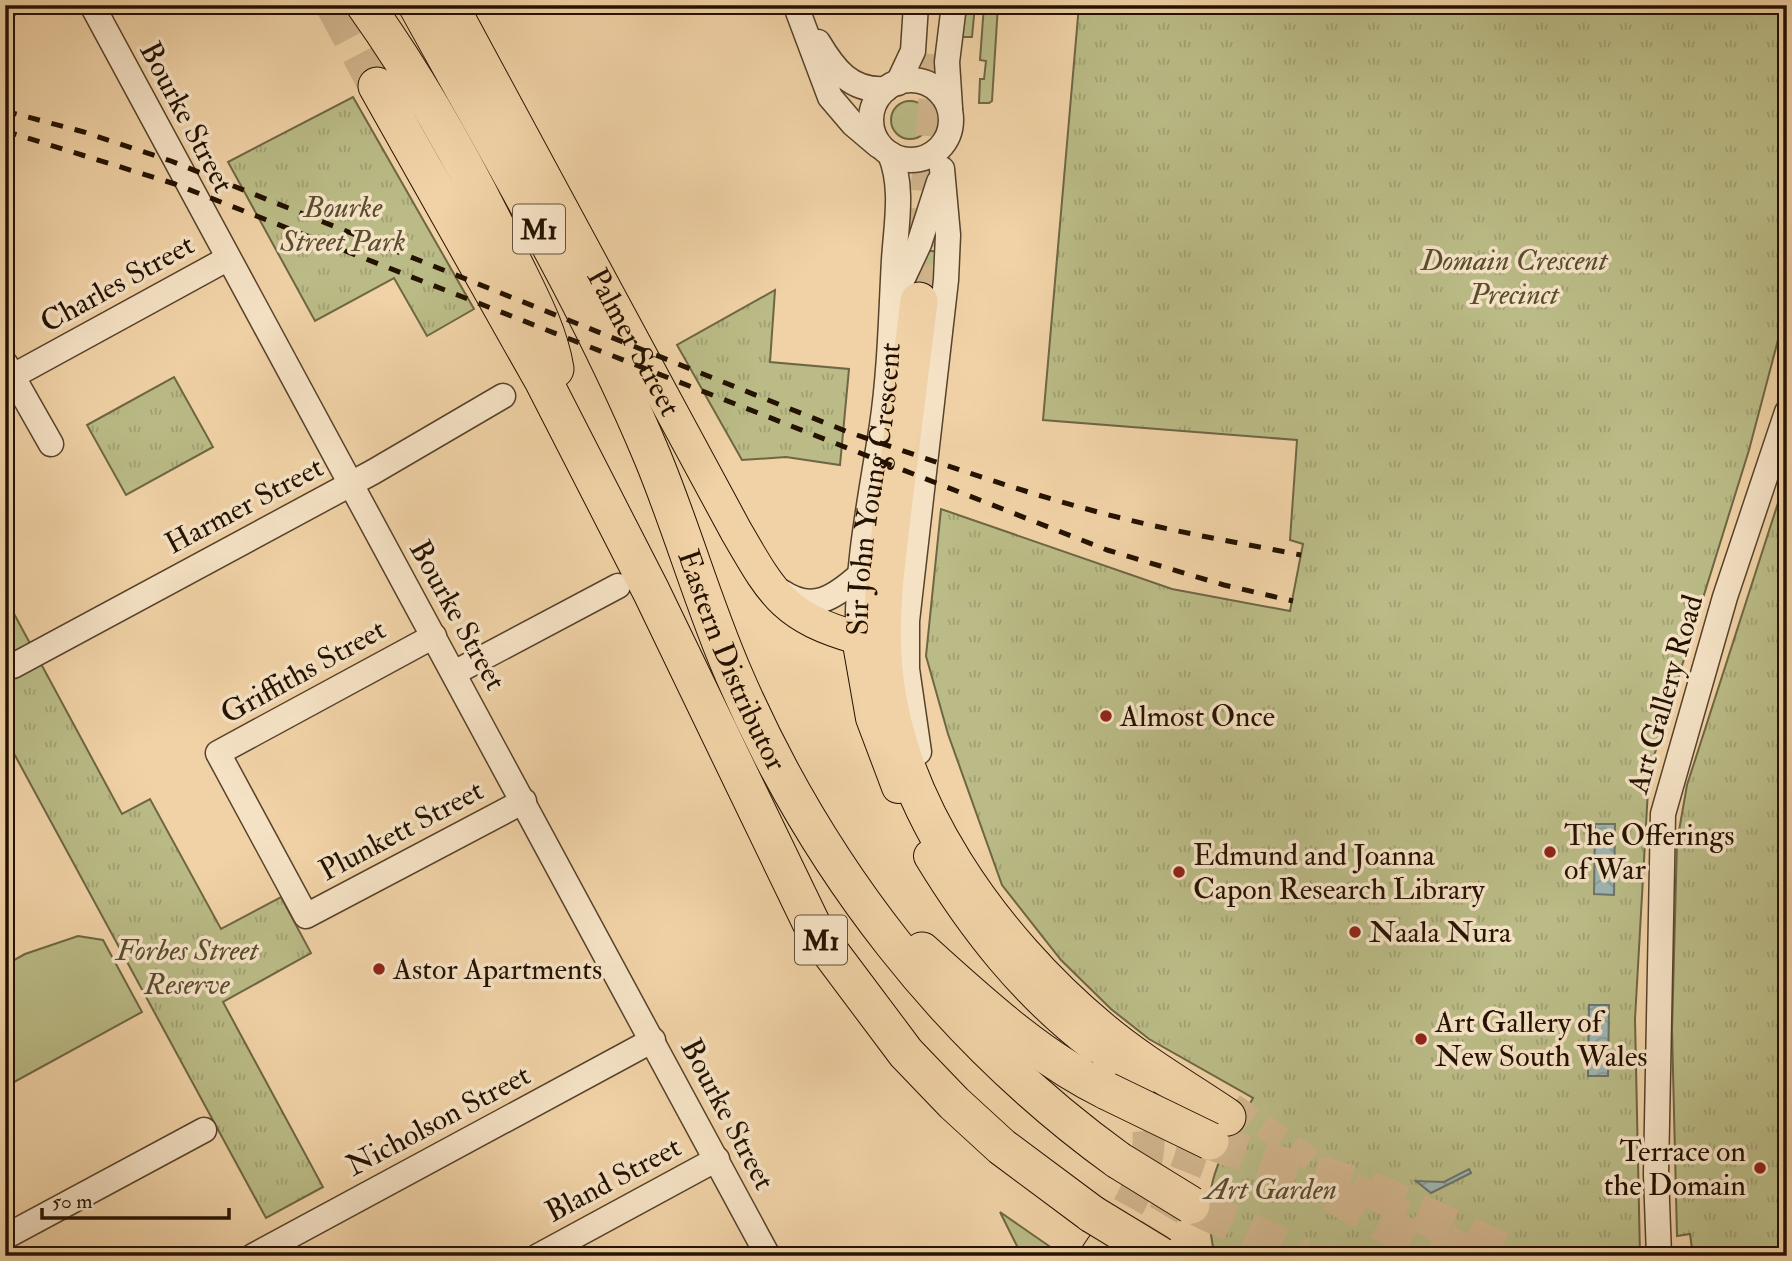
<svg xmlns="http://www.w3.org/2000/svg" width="1792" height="1261" viewBox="0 0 1792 1261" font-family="'IM FELL Double Pica',serif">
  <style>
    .green { fill: #babb86; stroke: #6f6643; stroke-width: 2 }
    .park { fill: url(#park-tufts); stroke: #6f6643; stroke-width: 2 }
    .water { fill: url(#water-waves); stroke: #6d746b; stroke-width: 2 }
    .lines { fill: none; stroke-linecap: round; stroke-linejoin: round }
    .minor-tunnel { stroke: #d1b58d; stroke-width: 24; stroke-dasharray: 24 12; stroke-linecap: butt }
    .major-tunnel { stroke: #d1b58d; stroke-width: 32; stroke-dasharray: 32 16; stroke-linecap: butt }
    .highway-tunnel { stroke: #d1b58d; stroke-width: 37; stroke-dasharray: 37 18; stroke-linecap: butt }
    .minor-casing { stroke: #57422a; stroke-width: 27 }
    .major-casing { stroke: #241200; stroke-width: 34 }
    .highway-casing { stroke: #241200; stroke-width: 39 }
    .minor { stroke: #f5e2c5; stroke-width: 24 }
    .major { stroke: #f0d2a6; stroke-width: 32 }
    .highway { stroke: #f0d2a6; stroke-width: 37 }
    .rail { stroke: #241200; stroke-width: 5; stroke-dasharray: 12 12; stroke-linecap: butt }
    .highway-bridge-casing { stroke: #241200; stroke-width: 39; stroke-linecap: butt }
    .highway-bridge { stroke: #f0d2a6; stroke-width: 37 }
    .poi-dot { fill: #8f2418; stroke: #f5e2c5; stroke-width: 2.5 }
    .labels { text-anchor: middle; stroke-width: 7; stroke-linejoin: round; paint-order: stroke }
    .shield { fill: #f5e2c5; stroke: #63503b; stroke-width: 2 }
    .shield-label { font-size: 28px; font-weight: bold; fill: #241200 }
    .street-label { font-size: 30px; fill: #241200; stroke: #f5e2c5 }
    .park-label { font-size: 30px; font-style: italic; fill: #584d2f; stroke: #f5e2c5 }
    .poi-label { font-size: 30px; fill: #241200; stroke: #f5e2c5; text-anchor: start }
  </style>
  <defs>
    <pattern id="park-tufts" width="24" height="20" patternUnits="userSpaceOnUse" patternTransform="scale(1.75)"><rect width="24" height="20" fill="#babb86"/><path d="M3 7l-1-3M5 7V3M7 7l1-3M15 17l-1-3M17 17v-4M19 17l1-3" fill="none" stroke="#a0a072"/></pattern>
    <pattern id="water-waves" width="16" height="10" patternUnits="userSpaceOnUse" patternTransform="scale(1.75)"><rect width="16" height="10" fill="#9eb5b2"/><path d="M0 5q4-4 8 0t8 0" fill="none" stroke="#889b97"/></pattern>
  </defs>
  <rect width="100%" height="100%" fill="#f0d2a6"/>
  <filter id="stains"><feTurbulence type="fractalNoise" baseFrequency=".00286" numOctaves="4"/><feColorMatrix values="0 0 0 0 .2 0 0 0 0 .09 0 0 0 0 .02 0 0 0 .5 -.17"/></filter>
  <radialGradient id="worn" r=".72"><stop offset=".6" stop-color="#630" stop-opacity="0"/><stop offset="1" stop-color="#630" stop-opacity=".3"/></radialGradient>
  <g class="green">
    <path d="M965 5H975L972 37H959Z"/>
    <path d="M984 5H998L992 101 989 103H979L980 79H984L986 61 980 60Z"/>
    <circle cx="910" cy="120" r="19"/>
    <path d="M922 250 940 252 933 302 909 284Z"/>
    <path d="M78 936 103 940 142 1012 5 1087V1033L10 1030 5 1022V965L25 954Z"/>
    <path d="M1000 1212 1062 1255 1022 1256Z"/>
  </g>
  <g class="park">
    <path d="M1079 5H1787V306L1749 450 1649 772 1635 1019 1640 1256H1215C1198 1184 1220 1158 1253 1098L1149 1039 1111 1009 1061 960 1002 885 948 734 926 656 941 509 1172 589 1290 611 1303 544 1290 540 1297 440 1043 420Z"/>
    <path d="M353 97 474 309 427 336 394 278 315 321 228 162Z"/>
    <path d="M775 290 770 362 849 369 840 465 786 457 742 460 677 345Z"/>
    <path d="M174 377 213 447 126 495 87 425Z"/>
    <path d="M1787 475V1256H1693L1690 1234 1677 1236 1672 1030 1677 842 1687 785Z"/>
    <path d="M5 597 122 814 150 799 221 929 281 897 311 953 223 1002 323 1187 266 1218 5 737Z"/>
  </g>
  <g class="water">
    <path d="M1595 824H1615L1614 895 1594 894Z"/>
    <path d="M1589 1005H1609L1608 1076H1588Z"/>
    <path d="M1469 1169 1471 1173 1431 1193 1416 1181 1444 1182Z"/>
  </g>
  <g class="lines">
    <path class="minor-tunnel" d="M1233 1105 1316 1163 1483 1256"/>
    <g class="major-tunnel">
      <path d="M1102 1247C1134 1203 1166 1149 1138 1095"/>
      <path d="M1139 1256C1162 1214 1196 1171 1196 1122"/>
    </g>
    <g class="highway-tunnel">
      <path d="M334 5 377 86"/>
      <path d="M919 301 941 55"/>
      <path d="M1210 1141 1266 1161 1365 1187 1514 1256"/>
      <path d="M1332 1194 1441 1256"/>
      <path d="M1198 1208 1303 1256"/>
    </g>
    <g class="minor-casing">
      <g id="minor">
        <path d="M92 5 768 1256"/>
        <path d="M5 6 7 5"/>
        <path d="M797 9 830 97 853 124 879 146"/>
        <path d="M818 42C834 69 851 92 886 89"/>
        <circle cx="911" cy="120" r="40"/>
        <path d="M898 83 913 51 916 5"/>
        <path d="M950 108 947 62 954 5"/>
        <path d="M897 291 919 244 939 182"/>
        <path d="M5 363 51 444"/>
        <path d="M13 376 227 259"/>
        <path d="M782 592C813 613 835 597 860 575"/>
        <path d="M434 636 218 753 306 916 524 801"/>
        <path id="s1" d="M858 638C856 566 871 496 882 425 890 371 891 315 894 260 896 226 904 187 890 154"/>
        <path d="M13 666 373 472 503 396"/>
        <path d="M454 673 618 586"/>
        <path d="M919 752 907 669V621L946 280 948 235 942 169"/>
        <path d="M5 1237 204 1130"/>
        <path d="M253 1256 653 1040"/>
        <path d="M538 1256 717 1159"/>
        <path d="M1659 1256 1656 1174 1663 814 1725 597 1787 412"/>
      </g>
    </g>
    <g class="major-casing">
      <g id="major">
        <path id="s2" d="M452 5 736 531C773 595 784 617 858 638L872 718 898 787"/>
        <path d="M930 856C975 930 1025 993 1094 1046"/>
        <path d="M1108 1057 1138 1095"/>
        <path d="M1096 1256 1102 1247"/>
      </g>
    </g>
    <g class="highway-casing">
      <g id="highway">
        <path d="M365 5C422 85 469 170 512 260 528 293 549 331 555 369"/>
        <path id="s3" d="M417 5C498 153 587 300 652 456 682 528 703 604 734 675 817 868 948 1037 1118 1160"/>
        <path d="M377 86 544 382 651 591 816 933 906 1053 954 1103 1002 1147 1092 1214"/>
        <path d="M919 301C911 368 902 434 894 501 888 552 880 603 883 654 889 798 994 941 1100 1029 1139 1062 1184 1088 1227 1117"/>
        <path d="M922 951C979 1002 1037 1057 1107 1091"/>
      </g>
    </g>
    <use href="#minor" class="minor"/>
    <use href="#major" class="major"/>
    <use href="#highway" class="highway"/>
    <g class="rail">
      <path d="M5 111 84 132 171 161 848 432C928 459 1006 487 1087 509 1158 529 1229 541 1301 555"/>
      <path d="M5 131 175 184 1107 550 1224 585 1293 601"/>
    </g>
    <g class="highway-bridge-casing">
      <g id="highway-bridge">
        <path d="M1107 1091 1210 1141"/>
        <path d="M1118 1160 1191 1205"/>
        <path d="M1092 1214 1161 1256"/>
      </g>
    </g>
    <use href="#highway-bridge" class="highway-bridge"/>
  </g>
  <g class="poi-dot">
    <circle cx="1106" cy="716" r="7"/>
    <circle cx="1550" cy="852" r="7"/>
    <circle cx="1179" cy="872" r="7"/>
    <circle cx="1355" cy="932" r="7"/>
    <circle cx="379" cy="969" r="7"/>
    <circle cx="1421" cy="1039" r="7"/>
    <circle cx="1760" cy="1168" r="7"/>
  </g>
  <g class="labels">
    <g class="shield">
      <rect x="513" y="204.5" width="52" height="49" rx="5"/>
      <rect x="795" y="915.5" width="52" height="49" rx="5"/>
    </g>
    <g class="shield-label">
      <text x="539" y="239">M1</text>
      <text x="821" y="950">M1</text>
    </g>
    <g class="street-label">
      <text transform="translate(187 117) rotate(62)" y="10">Bourke Street</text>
      <text transform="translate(117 283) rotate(-29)" y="10">Charles Street</text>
      <text dy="10" stroke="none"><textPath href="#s2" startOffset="383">Palmer Street</textPath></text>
      <text dy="10" stroke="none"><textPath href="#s1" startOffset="150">Sir John Young Crescent</textPath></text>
      <text transform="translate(244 505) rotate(-28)" y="10">Harmer Street</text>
      <text transform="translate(458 615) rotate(61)" y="10">Bourke Street</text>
      <text dy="10" stroke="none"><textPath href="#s3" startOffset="728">Eastern Distributor</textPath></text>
      <text transform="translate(303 671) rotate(-29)" y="10">Griffiths Street</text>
      <text transform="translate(1665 694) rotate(-74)" y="10">Art Gallery Road</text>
      <text transform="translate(401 830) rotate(-28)" y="10">Plunkett Street</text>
      <text transform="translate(728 1114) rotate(62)" y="10">Bourke Street</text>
      <text transform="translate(438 1120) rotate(-28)" y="10">Nicholson Street</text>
      <text transform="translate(613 1179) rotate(-28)" y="10">Bland Street</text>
    </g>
    <g class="park-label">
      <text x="343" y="217">Bourke<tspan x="343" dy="34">Street Park</tspan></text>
      <text x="1514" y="270">Domain Crescent<tspan x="1514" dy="34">Precinct</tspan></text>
      <text x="187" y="960">Forbes Street<tspan x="187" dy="34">Reserve</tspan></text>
      <text x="1271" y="1199">Art Garden</text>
    </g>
    <g class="poi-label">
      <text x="1120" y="726">Almost Once</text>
      <text x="1564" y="845">The Offerings<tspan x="1564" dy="34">of War</tspan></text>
      <text x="1193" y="865">Edmund and Joanna<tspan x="1193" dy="34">Capon Research Library</tspan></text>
      <text x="1369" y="942">Naala Nura</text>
      <text x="393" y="979">Astor Apartments</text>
      <text x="1435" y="1032">Art Gallery of<tspan x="1435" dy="34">New South Wales</tspan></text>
      <text x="1746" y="1161" text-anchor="end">Terrace on<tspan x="1746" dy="34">the Domain</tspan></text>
    </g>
  </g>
  <rect width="1792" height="1261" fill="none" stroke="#f0d2a6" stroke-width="28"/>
  <rect x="7" y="7" width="1778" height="1247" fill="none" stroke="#241200" stroke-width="3.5"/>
  <rect x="14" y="14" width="1764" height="1233" fill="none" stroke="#241200" stroke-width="2"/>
  <path d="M42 1208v10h187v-10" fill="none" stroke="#241200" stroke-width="3.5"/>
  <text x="52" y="1208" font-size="21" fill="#241200" stroke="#f5e2c5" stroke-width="5" paint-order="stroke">50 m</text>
  <rect width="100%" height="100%" filter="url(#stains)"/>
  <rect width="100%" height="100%" fill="url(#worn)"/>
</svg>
